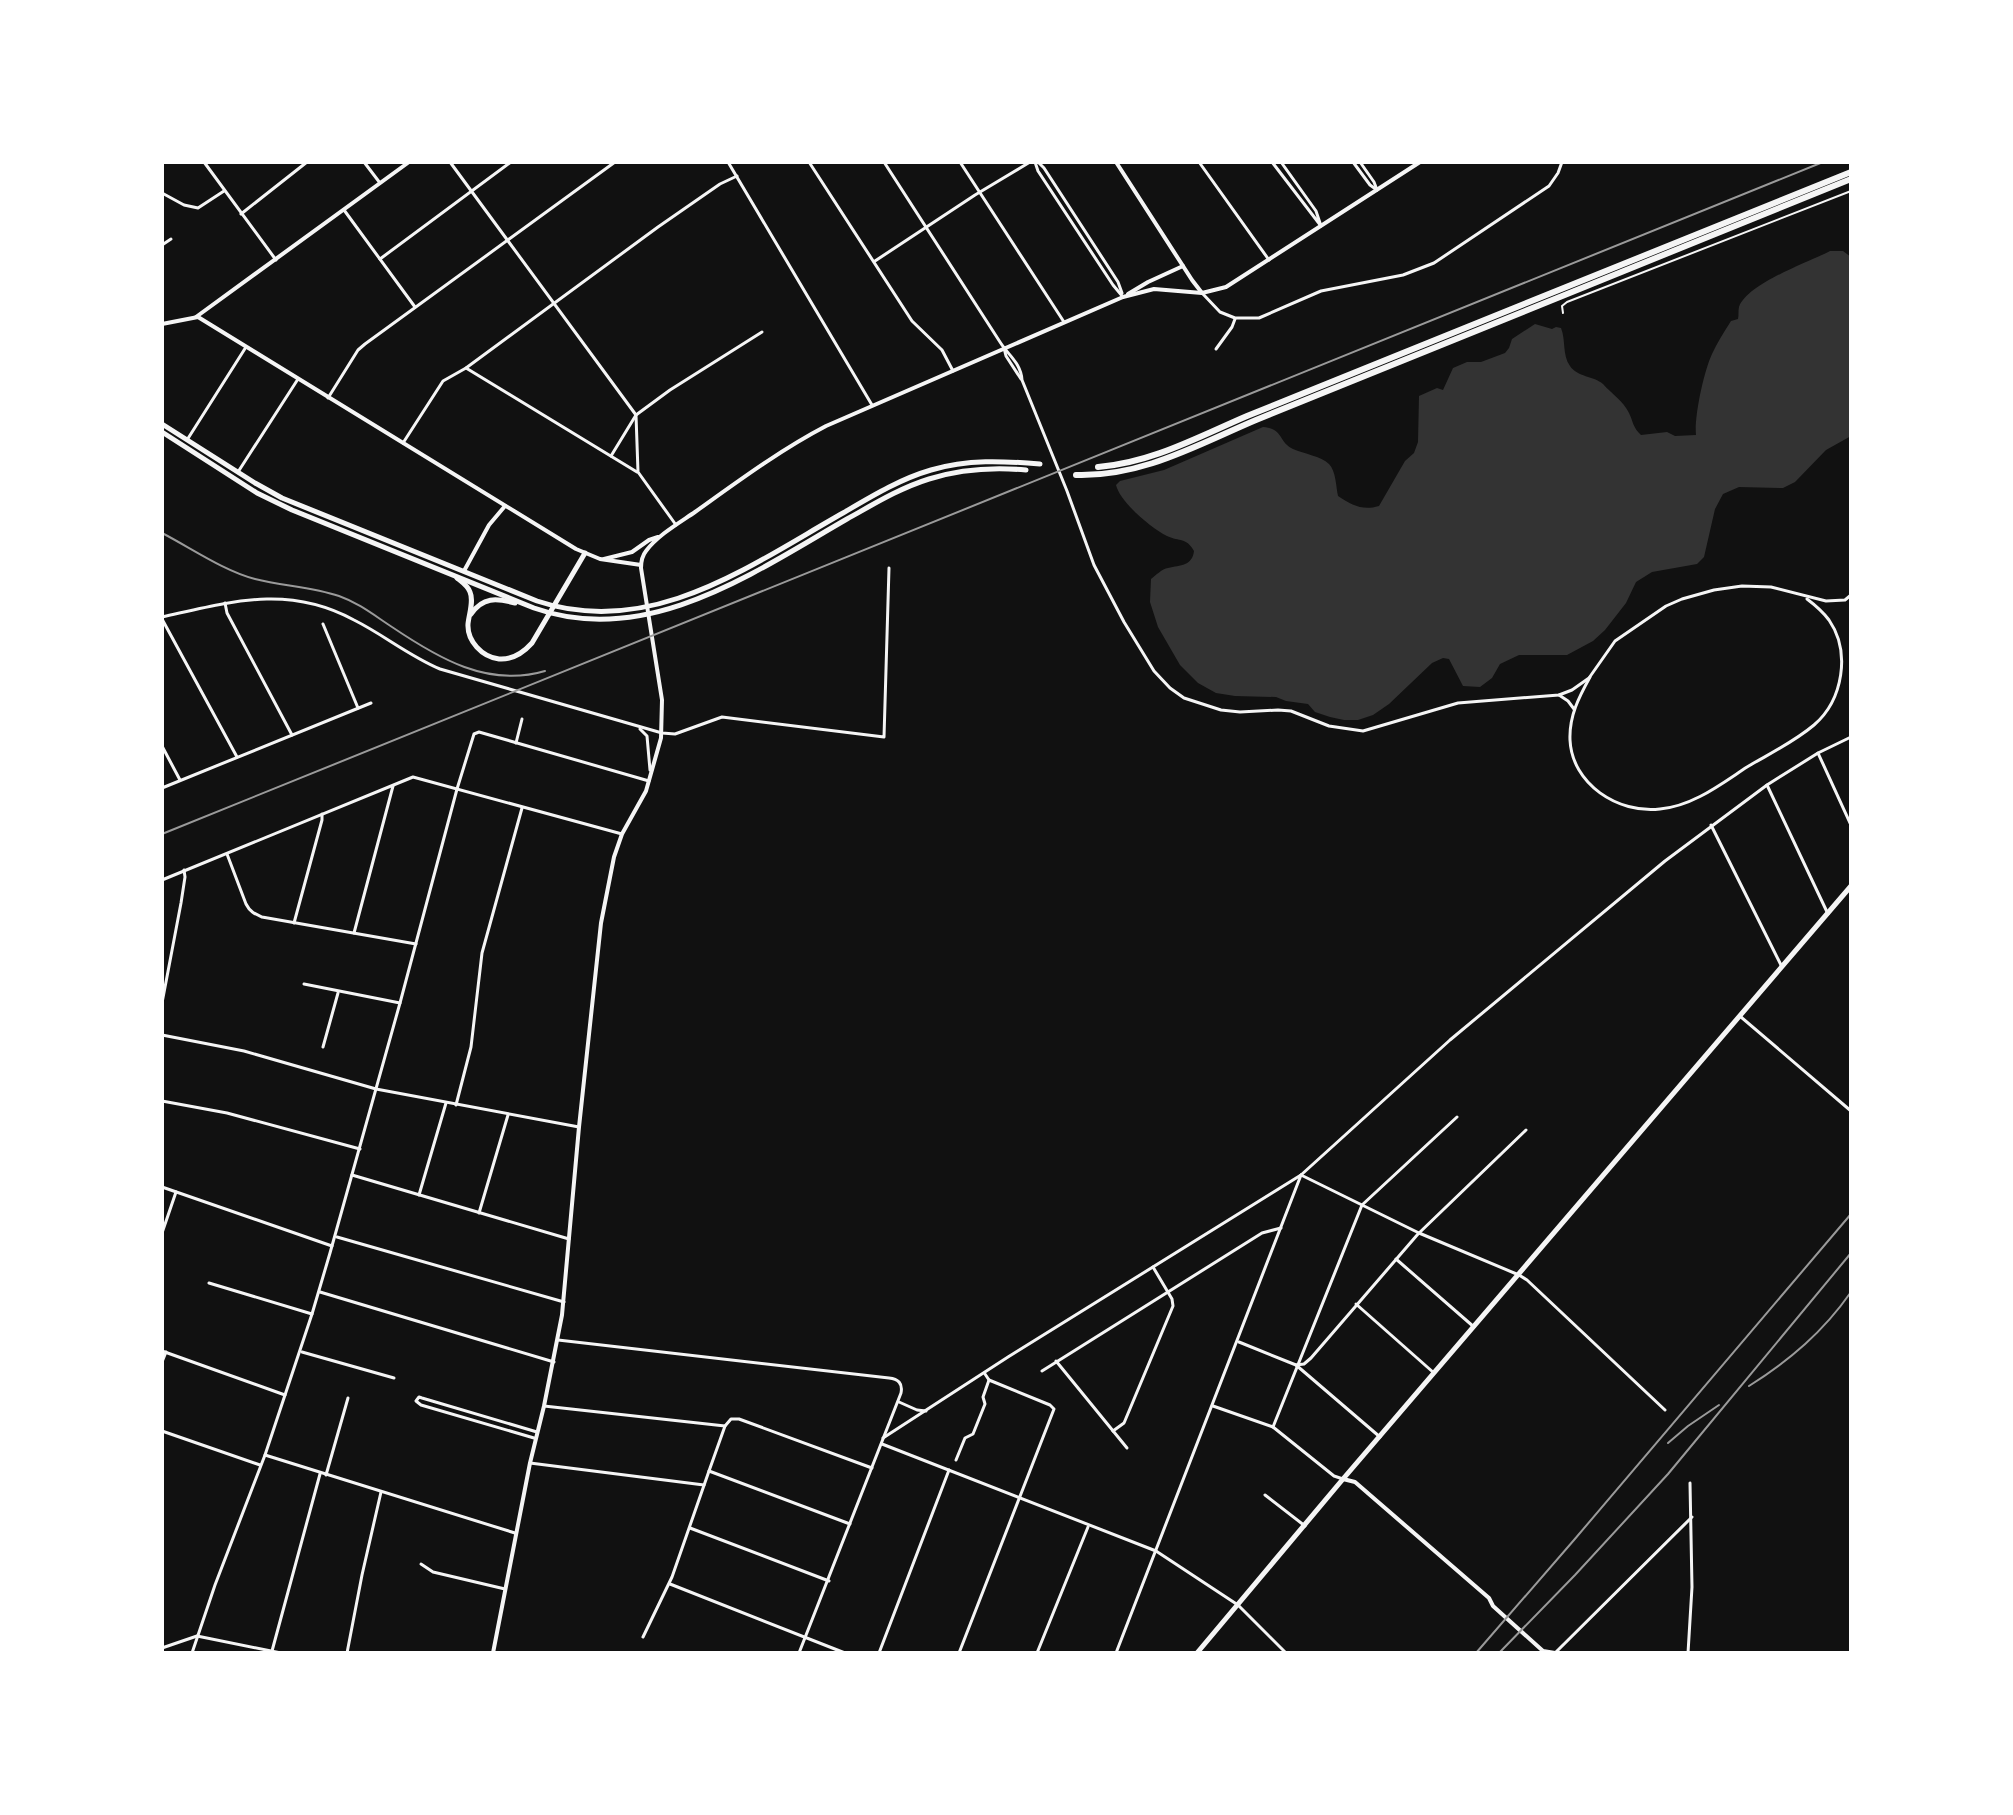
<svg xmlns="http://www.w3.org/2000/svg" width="2013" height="1815" viewBox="0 0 2013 1815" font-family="Mulish,sans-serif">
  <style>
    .water { fill: #333 }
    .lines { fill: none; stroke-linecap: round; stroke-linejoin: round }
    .service { stroke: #f5f5f5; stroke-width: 2 }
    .minor { stroke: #f5f5f5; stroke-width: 3 }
    .tertiary { stroke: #f5f5f5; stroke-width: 4 }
    .secondary { stroke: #f5f5f5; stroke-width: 4 }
    .primary { stroke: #f5f5f5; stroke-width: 5 }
    .trunk { stroke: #f5f5f5; stroke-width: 5 }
    .motorway { stroke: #f5f5f5; stroke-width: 6 }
    .rail { stroke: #9a9a9a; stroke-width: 2 }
  </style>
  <rect width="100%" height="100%" fill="#111"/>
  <path class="water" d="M1830 251H1843L1851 257V436L1826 450 1795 482 1783 488 1739 487 1723 494 1715 509 1704 557 1697 564 1652 572 1636 582 1626 603 1605 630 1593 641 1567 655H1519L1500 664 1492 678 1480 687 1463 686 1449 659 1443 658 1432 663 1389 704 1373 715 1358 720H1344L1330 717 1315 712 1308 704 1286 701 1276 697 1235 696 1216 693 1198 683 1180 665 1158 627 1150 602 1151 579C1156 575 1162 569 1168 568 1181 565 1192 566 1194 551 1186 537 1180 542 1167 536 1151 528 1120 502 1116 485L1120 481 1164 470 1263 427C1284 429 1278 442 1293 449 1304 454 1321 456 1329 464 1336 471 1336 487 1338 496 1352 505 1362 511 1379 506L1405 461 1414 453 1418 442 1419 396 1437 388 1443 390 1453 368 1467 362H1481L1505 353 1509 348 1512 339 1535 324 1552 329 1556 327 1561 328C1566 340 1562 355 1570 366 1577 377 1594 376 1603 384 1611 393 1624 402 1629 413 1633 421 1633 428 1641 435L1667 432 1675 436 1696 435C1694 417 1704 371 1712 354 1717 343 1724 332 1731 321L1738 319C1739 315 1738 311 1739 307 1748 283 1807 263 1830 251Z"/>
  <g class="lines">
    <path class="service" d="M1563 313 1562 306 1567 302 1851 191"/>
    <g class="minor">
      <path d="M204 162 276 260"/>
      <path d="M364 162 380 183"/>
      <path d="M450 162 636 415 638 472 676 525"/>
      <path d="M728 162 872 405"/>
      <path d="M809 162 912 321 942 350 953 371"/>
      <path d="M884 162 1000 342C1008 355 1021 363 1022 380L1067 491 1094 565 1124 622 1154 671 1170 688 1184 698 1221 710 1240 712 1278 710 1291 711 1329 726 1363 731 1458 703 1559 695 1572 690 1589 678 1615 641 1666 606 1682 599 1714 590 1742 586 1771 587 1826 601 1845 600 1851 595"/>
      <path d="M960 162 1064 322"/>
      <path d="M1035 162 1038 171 1113 285 1123 297"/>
      <path d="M1038 162 1044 168 1118 282 1122 293"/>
      <path d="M1199 162 1269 260"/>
      <path d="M1272 162 1321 226 1316 211 1281 162"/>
      <path d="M1353 162 1370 185 1377 190"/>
      <path d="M1360 162 1374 182 1377 190"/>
      <path d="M162 193 184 205 198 208 224 191"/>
      <path d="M344 210 415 307"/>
      <path d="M241 214 307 162"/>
      <path d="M162 245 171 239"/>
      <path d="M380 259 511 162"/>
      <path d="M875 261 975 195 1030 162"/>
      <path d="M1202 293 1220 312 1235 318H1259L1321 291 1403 275 1434 263 1549 186 1558 173 1562 162"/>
      <path d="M1004 348 1006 356 1021 379"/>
      <path d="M1216 349 1232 327 1235 319"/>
      <path d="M466 368 637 472"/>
      <path d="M328 398 358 350 365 344 615 162"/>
      <path d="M187 440 246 347"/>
      <path d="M403 443 443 381 466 368 658 227 720 184 737 176"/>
      <path d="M611 456 636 415 670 390 762 332"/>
      <path d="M238 472 298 379"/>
      <path d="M225 603 227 613 292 735"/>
      <path d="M162 617C230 602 288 584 354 620 384 635 409 656 440 669L662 733 675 734 722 717 884 737 889 568"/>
      <path d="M162 619 237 757"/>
      <path d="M323 624 358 708"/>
      <path d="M1590 677C1579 697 1569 716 1570 740 1572 784 1618 814 1660 809 1693 806 1721 784 1747 767 1769 754 1794 742 1814 725 1843 700 1851 652 1829 620 1823 612 1815 605 1807 599"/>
      <path d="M1559 695 1568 701 1574 709"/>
      <path d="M640 729 647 736 650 770"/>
      <path d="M516 743 522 719"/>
      <path d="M162 746 180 780"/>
      <path d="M1818 753 1851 825"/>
      <path d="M1767 785 1828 914"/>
      <path d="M162 788 371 703"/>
      <path d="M1711 825 1781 965"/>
      <path d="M227 854 246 904C250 912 255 914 262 917L416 944"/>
      <path d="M162 880 413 777 622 834"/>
      <path d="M294 923 322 820V814"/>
      <path d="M354 933 393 786"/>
      <path d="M304 984 400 1003"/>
      <path d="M162 1003 181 903 185 877 184 870"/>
      <path d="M1741 1017 1851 1111"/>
      <path d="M162 1035 244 1051 376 1089 579 1127"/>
      <path d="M323 1047 338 993"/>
      <path d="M162 1101 227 1113 360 1149"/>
      <path d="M456 1105 471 1047 482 953 522 808"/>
      <path d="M352 1175 569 1239"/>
      <path d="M1301 1175 1419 1233 1519 1275 1527 1280 1665 1410"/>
      <path d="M162 1187 332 1246"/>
      <path d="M419 1195 446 1103"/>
      <path d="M479 1213 508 1115"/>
      <path d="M162 1233 176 1192"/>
      <path d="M337 1237 564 1302"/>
      <path d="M1396 1259 1474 1327"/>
      <path d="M209 1283 312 1314"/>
      <path d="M320 1292 554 1362"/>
      <path d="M1356 1304 1434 1373"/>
      <path d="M558 1340 889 1378C898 1379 903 1383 901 1393L799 1653"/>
      <path d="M1239 1342 1296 1365 1380 1437"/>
      <path d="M162 1351 285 1395"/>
      <path d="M302 1352 394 1378"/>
      <path d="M1056 1361 1127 1448"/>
      <path d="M162 1362 166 1352"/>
      <path d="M1296 1365 1304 1364 1311 1358 1418 1234 1526 1130"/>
      <path d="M1042 1371 1262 1233 1281 1228"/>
      <path d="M899 1402 917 1410 926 1411"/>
      <path d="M544 1406 725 1426"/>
      <path d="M1213 1406 1273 1427 1334 1476 1343 1479"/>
      <path d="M1273 1427 1362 1205 1457 1117"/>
      <path d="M162 1431 260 1465"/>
      <path d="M1113 1431 1124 1423 1173 1306 1172 1299 1153 1267"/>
      <path d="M534 1438 421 1405 416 1401 419 1397 422 1398 537 1432"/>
      <path d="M883 1438 1008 1357 1301 1175 1450 1040 1665 861 1767 785 1818 753 1851 737"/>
      <path d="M882 1444 1156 1551 1238 1605 1286 1653"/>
      <path d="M265 1455 515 1533"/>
      <path d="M956 1460 965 1438 973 1434 985 1404 983 1397 989 1380 985 1374"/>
      <path d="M530 1463 704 1485"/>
      <path d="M709 1471 850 1524"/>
      <path d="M326 1475 348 1398"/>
      <path d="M1265 1495 1305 1526"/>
      <path d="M690 1528 829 1581"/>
      <path d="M421 1564 433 1572 505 1589"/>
      <path d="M670 1584 845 1653"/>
      <path d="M643 1637 672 1577 709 1471 725 1426 731 1419H739L872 1468"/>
      <path d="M162 1648 197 1636 281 1653"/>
      <path d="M272 1651 320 1474"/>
      <path d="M192 1653 215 1585 265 1455 312 1314 330 1253 400 1003 457 789 474 734 479 732 649 781"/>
      <path d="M347 1653 362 1575 381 1492"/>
      <path d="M879 1653 949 1470"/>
      <path d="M959 1653 1054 1409 1050 1405 989 1380"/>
      <path d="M1037 1653 1088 1527"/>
      <path d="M1116 1653 1301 1175"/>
      <path d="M1555 1653 1692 1517"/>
      <path d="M1688 1653 1692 1587 1690 1483"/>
    </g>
    <path class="tertiary" d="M196 317 409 162"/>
    <g class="secondary">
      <path d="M1116 162 1192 280 1202 293"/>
      <path d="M1128 294 1148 282 1183 266"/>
      <path d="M162 324 198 317 576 549 600 559 641 565"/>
      <path d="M604 559 632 552 649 540 658 537"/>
      <path d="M464 571 489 525 505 506"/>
      <path d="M1343 1479 1355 1482 1489 1598 1493 1606 1543 1651 1555 1653"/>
      <path d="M493 1653 530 1463 544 1406 562 1315 579 1127 601 923 614 857 622 834 646 791 661 738 662 700 641 568C641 561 642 556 646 551 658 535 679 523 695 512 737 482 780 450 826 426L1123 297 1154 289 1202 293 1226 287 1420 162"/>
    </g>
    <path class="primary" d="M1197 1653 1343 1479 1851 886"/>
    <g class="trunk">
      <path d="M162 424 255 483 282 498 537 601C651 639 749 566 843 513 872 496 900 479 931 470 968 459 1003 461 1040 464"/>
      <path d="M162 432 257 493 292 510 534 608C647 648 753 573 847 519 874 504 900 488 929 479 961 469 993 467 1026 470"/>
      <path d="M457 578C462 582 468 586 470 592 474 601 469 614 468 624 467 641 482 657 499 659 513 660 523 653 532 643L585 553"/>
      <path d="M471 614C483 597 496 598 515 603"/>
    </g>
    <g class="motorway">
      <path d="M1098 467C1151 463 1198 437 1247 416L1851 172"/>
      <path d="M1076 475C1142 477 1197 445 1256 420L1851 179"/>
    </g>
    <g class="rail">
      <path d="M162 533C191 548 224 571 255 579 283 586 312 587 339 596 359 603 375 616 392 627 438 658 488 688 545 671"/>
      <path d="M162 834 1823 162"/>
      <path d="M1749 1386C1790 1360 1823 1332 1851 1292"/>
      <path d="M1668 1443 1688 1426 1719 1405"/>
      <path d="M1476 1653 1574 1540 1851 1214"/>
      <path d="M1499 1653 1575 1575 1668 1474 1851 1253"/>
    </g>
  </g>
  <rect width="2013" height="1815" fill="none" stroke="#ffffff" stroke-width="328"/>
</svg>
